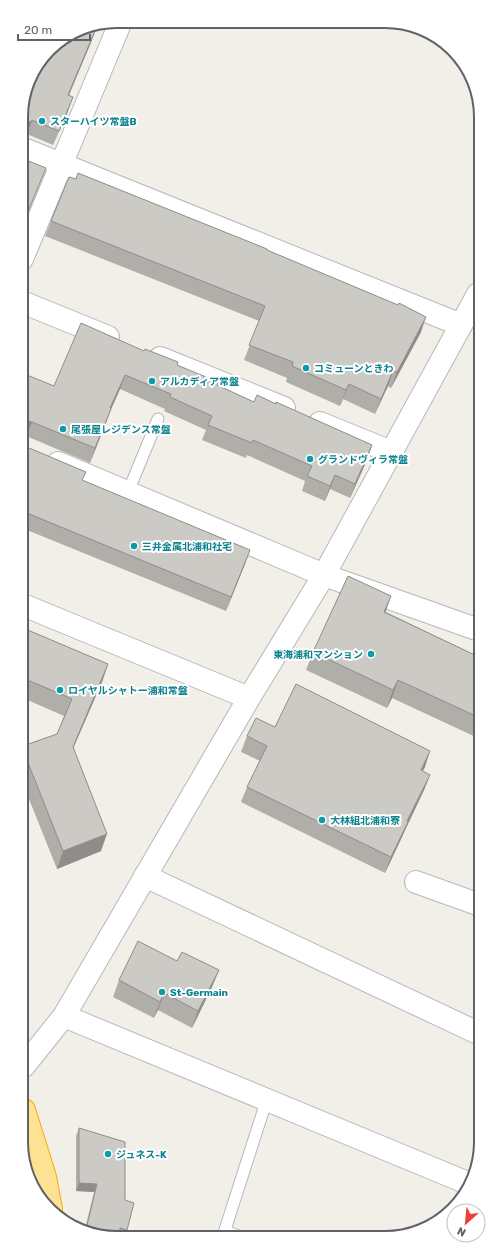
<svg xmlns="http://www.w3.org/2000/svg" width="502" height="1259" viewBox="0 0 502 1259" font-family="Rubik,'Noto Sans JP',sans-serif">
  <style>
    .lines { fill: none; stroke-linecap: round; stroke-linejoin: round }
    .lane-casing { stroke: #b5b8bc; stroke-width: 13 }
    .street-casing { stroke: #b5b8bc; stroke-width: 24 }
    .highway-casing { stroke: #f9ab00; stroke-width: 24 }
    .lane { stroke: #fff; stroke-width: 11 }
    .street { stroke: #fff; stroke-width: 22 }
    .highway { stroke: #fde293; stroke-width: 22 }
    .wall { fill: #afaea9 }
    .shaded-wall { fill: #8f8d8a }
    .building { fill: #cccac5; stroke: #8f8d8a }
    .culture-dot { fill: #0f9aa8; stroke: #fff; stroke-width: 1.5 }
    .labels { text-anchor: middle; stroke-width: 4; stroke-linejoin: round; paint-order: stroke }
    .culture-label { font-size: 10px; font-weight: bold; fill: #0d838f; stroke: #fff; text-anchor: start }
    .rim { fill: none; stroke: #5f6368; stroke-width: 2 }
  </style>
  <rect width="100%" height="100%" fill="#f1efe8"/>
  <g class="lines">
    <g class="lane-casing">
      <g id="lane">
        <path d="M128 492 158 419"/>
        <path d="M225 1231 238 1236"/>
        <path d="M223 1236 267 1099"/>
      </g>
    </g>
    <g class="street-casing">
      <g id="street">
        <path d="M21 148 461 325"/>
        <path d="M22 259 121 21"/>
        <path d="M22 302 108 337"/>
        <path d="M160 358 284 408"/>
        <path d="M320 423 391 452"/>
        <path d="M58 463 324 575 479 630"/>
        <path d="M23 605 249 698"/>
        <path d="M145 876 480 1034"/>
        <path d="M416 882 480 905"/>
        <path d="M64 1016 470 1184"/>
        <path d="M24 1066 64 1016 249 698 324 575 478 294"/>
      </g>
    </g>
    <g class="highway-casing">
      <path id="highway" d="M24 1110 45 1177 51 1209"/>
    </g>
    <use href="#lane" class="lane"/>
    <use href="#street" class="street"/>
    <use href="#highway" class="highway"/>
  </g>
  <g class="wall">
    <path d="M92 40 69 95 68 111 53 145 27 134 26 137 21 111Z"/>
    <path d="M51 221 267 250 421 332 391 388 388 386 375 414 343 399 340 406 286 382 287 378 244 360 259 321 45 236Z"/>
    <path d="M177 365 217 385 254 402 372 445 367 460 350 498 330 489 325 501 302 491 305 481 247 455 246 458 202 440 206 430 164 411 165 409 120 389 111 409 90 463 26 436H22L54 386Z"/>
    <path d="M22 445 83 481 245 564 226 611 22 528Z"/>
    <path d="M386 612 479 657 480 739 392 698 387 708 306 670 313 652Z"/>
    <path d="M23 628 108 664 102 682 73 748 101 851 57 869 23 784V746L57 734 64 716 23 698Z"/>
    <path d="M275 727 425 767 422 771 430 775 424 790 406 828 402 837 385 873 241 802 247 787 260 761 241 752 247 736Z"/>
    <path d="M177 961 219 970 212 987 192 1028 158 1010 154 1018 113 997 119 980Z"/>
    <path d="M79 1128 125 1200 127 1230 125 1236H99L85 1229 94 1192 76 1191V1136Z"/>
  </g>
  <g class="shaded-wall">
    <path d="M97 26 92 40 63 109 68 95Z"/>
    <path d="M73 97 68 111 53 145 59 131Z"/>
    <path d="M32 120 26 137 21 136V123Z"/>
    <path d="M46 168 40 182 22 228V226Z"/>
    <path d="M426 317 421 332 391 388 397 372Z"/>
    <path d="M393 371 388 386 375 414 381 399Z"/>
    <path d="M125 375 120 389 105 423 110 408Z"/>
    <path d="M349 384 343 399 340 406 346 390Z"/>
    <path d="M111 409 106 423 90 463 95 448Z"/>
    <path d="M26 421 32 422 26 436H22V422Z"/>
    <path d="M372 445 367 460 350 498 355 484Z"/>
    <path d="M335 475 330 489 325 501 330 486Z"/>
    <path d="M250 550 245 564 226 611 231 597Z"/>
    <path d="M391 596 385 614 384 612Z"/>
    <path d="M108 664 102 682 66 765 73 747Z"/>
    <path d="M398 680 392 698 387 708 393 690Z"/>
    <path d="M430 751 425 767 415 785 421 770Z"/>
    <path d="M430 775 424 790 406 828 402 837 385 873 391 857 407 821Z"/>
    <path d="M107 834 101 851 57 869 63 851Z"/>
    <path d="M219 970 212 987 192 1028 198 1011Z"/>
    <path d="M164 993 158 1010 154 1018 160 1002Z"/>
    <path d="M79 1183 97 1184 94 1192 76 1191Z"/>
  </g>
  <g class="building">
    <path d="M96 25 97 26 68 95 73 97 59 131 32 120 31 122 25 121 21 123V111L31 75 54 45 81 28Z"/>
    <path d="M21 158 46 168 22 226Z"/>
    <path d="M78 173 267 249V250L398 305 399 303 426 317 397 372 393 371 381 399 349 384 346 390 292 366 293 362 249 345 265 306 51 221 69 177 76 179Z"/>
    <path d="M81 323 144 351 145 349 178 362 177 365 218 382 217 385 254 402 257 395 276 404V402L372 445 355 484 335 475 330 486 307 476 312 466 253 440 252 443 208 425 212 416 170 397 171 394 125 375 110 408 111 409 95 448 32 422 26 421 22 422V373L54 386Z"/>
    <path d="M22 445 86 472 82 480 250 550 231 597 22 511Z"/>
    <path d="M348 576 391 596 384 612 479 657 480 718 398 680 393 690 313 652Z"/>
    <path d="M23 628 108 664 73 747 107 834 63 851 23 750V746L57 734 72 699 23 678Z"/>
    <path d="M296 684 430 751 421 770 430 775 407 821 408 822 391 857 247 787 267 746 247 736 256 718 275 727Z"/>
    <path d="M138 941 177 961 182 952 219 970 198 1011 164 993 160 1002 119 980Z"/>
    <path d="M79 1128 125 1142V1200L134 1203 127 1230 120 1228 119 1236H99L88 1231 87 1225 97 1184 79 1183Z"/>
  </g>
  <g class="culture-dot">
    <circle cx="42" cy="121" r="4"/>
    <circle cx="306" cy="368" r="4"/>
    <circle cx="152" cy="381" r="4"/>
    <circle cx="63" cy="429" r="4"/>
    <circle cx="310" cy="459" r="4"/>
    <circle cx="134" cy="546" r="4"/>
    <circle cx="371" cy="654" r="4"/>
    <circle cx="60" cy="690" r="4"/>
    <circle cx="322" cy="820" r="4"/>
    <circle cx="162" cy="992" r="4"/>
    <circle cx="108" cy="1154" r="4"/>
  </g>
  <g class="labels">
    <g class="culture-label">
      <text x="50" y="125">スターハイツ常盤B</text>
      <text x="314" y="372">コミューンときわ</text>
      <text x="160" y="385">アルカディア常盤</text>
      <text x="71" y="433">尾張屋レジデンス常盤</text>
      <text x="318" y="463">グランドヴィラ常盤</text>
      <text x="142" y="550">三井金属北浦和社宅</text>
      <text x="363" y="658" text-anchor="end">東海浦和マンション</text>
      <text x="68" y="694">ロイヤルシャトー浦和常盤</text>
      <text x="330" y="824">大林組北浦和寮</text>
      <text x="170" y="996">St-Germain</text>
      <text x="116" y="1158">ジュネス-K</text>
    </g>
  </g>
  <path d="M0 0H502V1259H0ZM117 28H385A89 89 0 0 1 474 117V1142A89 89 0 0 1 385 1231H117A89 89 0 0 1 28 1142V117A89 89 0 0 1 117 28Z" fill="#fff" fill-rule="evenodd"/>
  <path class="rim" d="M117 28H385A89 89 0 0 1 474 117V1142A89 89 0 0 1 385 1231H117A89 89 0 0 1 28 1142V117A89 89 0 0 1 117 28Z"/>
  <g transform="translate(466 1223) rotate(207)"><circle r="19" fill="#ffffff" stroke="#bfc1c3"/>
  <path d="M0-3L7 15L0 10L-7 15Z" fill="#ea4335"/>
  <text y="-6" font-size="11" font-weight="bold" text-anchor="middle" fill="#5f6368">N</text>
  </g>
  <path d="M18 34v6h72v-6" fill="none" stroke="#5f6368" stroke-width="2"/>
  <text x="24" y="34" font-size="12" fill="#5f6368" stroke="#ffffff" stroke-width="3" paint-order="stroke">20 m</text>
</svg>
